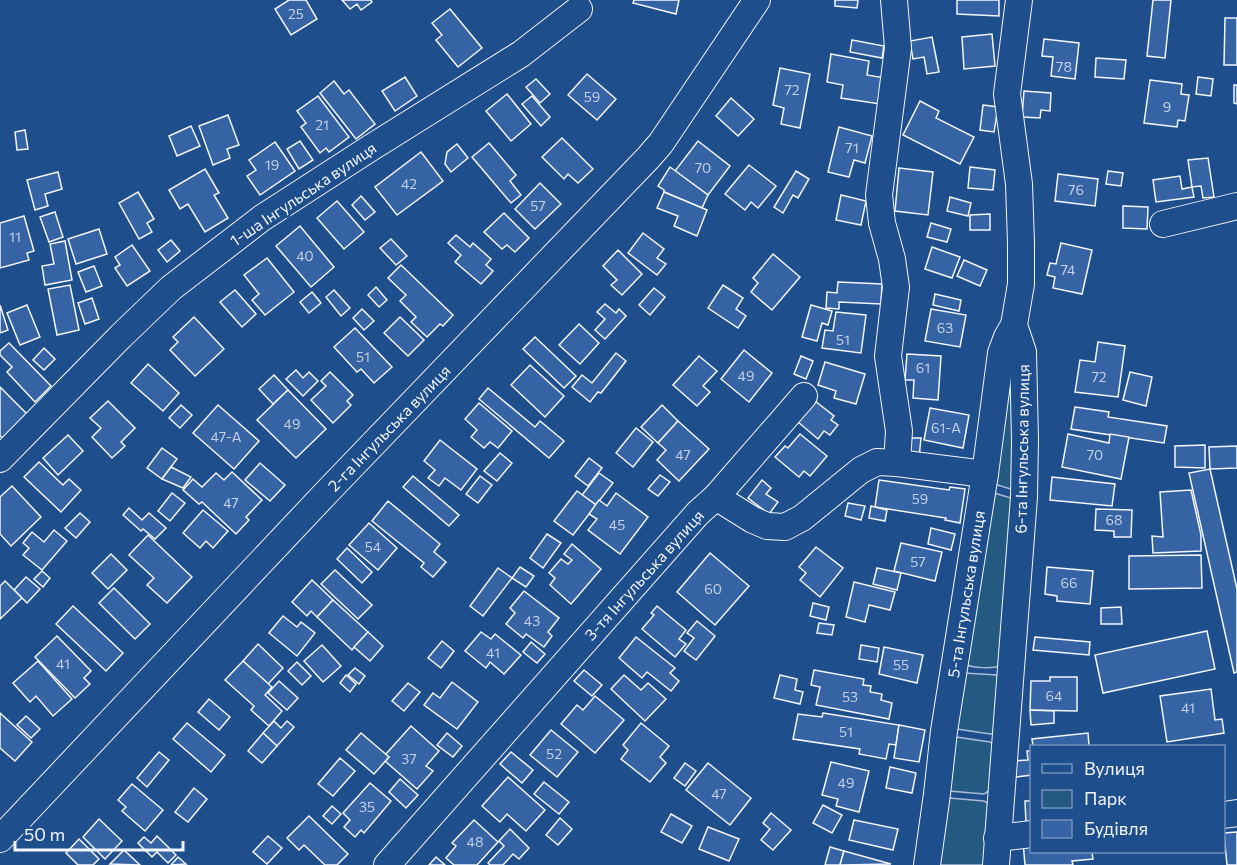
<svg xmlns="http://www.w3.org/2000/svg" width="1237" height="865" viewBox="0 0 1237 865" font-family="Commissioner,sans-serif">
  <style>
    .green { fill: #245a82; stroke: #a8bbd7; stroke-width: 1.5 }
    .building { fill: #3563a3; stroke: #f2f6ff; stroke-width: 1.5 }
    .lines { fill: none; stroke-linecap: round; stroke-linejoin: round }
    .minor-casing { stroke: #f2f6ff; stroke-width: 28 }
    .minor { stroke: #1f4e8c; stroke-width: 26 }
    .labels { text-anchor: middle; stroke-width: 4.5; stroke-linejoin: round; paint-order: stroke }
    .number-label { font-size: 14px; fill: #c3d1e8 }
    .street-label { font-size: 16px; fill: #f2f6ff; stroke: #1f4e8c }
  </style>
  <rect width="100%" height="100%" fill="#1f4e8c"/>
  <g class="green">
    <path d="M1011 345 1014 490 994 484Z"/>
    <path d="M994 493 1011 498 1001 666C991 669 974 668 963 664Z"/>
    <path d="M964 673 997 675 1000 679 995 733 990 734 957 729 953 726Z"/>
    <path d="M956 737 990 742 994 745 992 789 984 794 950 791Z"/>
    <path d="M949 798 984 801 989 804 987 865H933Z"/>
  </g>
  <g class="building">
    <path d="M289 0H306L317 19 291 35 275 9Z"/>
    <path d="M342 0H371L372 2 361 10 357 4 350 9Z"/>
    <path d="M634 0H679L676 14 633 3Z"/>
    <path d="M835 0H858L857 8 835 6Z"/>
    <path d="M957 0H999V16L957 14Z"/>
    <path d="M1153 0H1171L1165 58 1147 56Z"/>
    <path d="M450 9 482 48 458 67 436 40 442 35 432 23Z"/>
    <path d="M1225 18H1237V65H1224Z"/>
    <path d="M992 34 995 66 964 69 962 37Z"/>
    <path d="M932 37 939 72 927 74 924 57 913 59 910 41Z"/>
    <path d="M1044 39 1079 43 1075 79 1051 76 1053 57 1042 56Z"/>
    <path d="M852 40 884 46 882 58 850 52Z"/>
    <path d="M831 54 869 61 867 75 885 78 880 104 841 98 843 85 827 82Z"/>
    <path d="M1096 58 1126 60 1124 79 1095 77Z"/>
    <path d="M780 68 810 74 800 128 781 124 784 108 773 105Z"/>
    <path d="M587 74 616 99 597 120 568 95Z"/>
    <path d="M405 77 417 96 395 111 382 91Z"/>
    <path d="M1198 77 1213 79 1211 96 1196 94Z"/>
    <path d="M536 79 550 94 540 103 526 87Z"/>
    <path d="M1150 80 1182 84 1181 94 1189 95 1185 121 1178 120 1177 127 1144 123Z"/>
    <path d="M334 81 344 94 349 90 375 124 356 139 320 93Z"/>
    <path d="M1234 85H1237V104L1234 103Z"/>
    <path d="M1024 91 1051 93 1050 111 1041 110 1040 118 1022 117Z"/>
    <path d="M507 94 531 124 511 141 486 111Z"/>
    <path d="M318 96 349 137 329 152 326 148 320 153 301 127 306 123 297 111Z"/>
    <path d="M532 96 550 117 541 126 522 104Z"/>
    <path d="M731 98 754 119 738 136 716 116Z"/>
    <path d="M920 101 939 111 936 118 974 137 960 164 903 135Z"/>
    <path d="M983 105 998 107 994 132 980 130Z"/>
    <path d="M228 115 239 145 227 149 230 158 213 165 199 126Z"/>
    <path d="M191 126 200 146 177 156 169 136Z"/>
    <path d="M839 127 872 136 865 163 854 160 849 177 828 172Z"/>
    <path d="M25 130 28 149 17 150 15 132Z"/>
    <path d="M562 138 593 169 578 183 568 174 564 179 542 157Z"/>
    <path d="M300 141 313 160 299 169 287 149Z"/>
    <path d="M698 141 730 166 708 195 675 171Z"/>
    <path d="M275 142 295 171 260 195 247 176 256 170 249 160Z"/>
    <path d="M489 143 516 175 510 181 521 195 511 203 472 157Z"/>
    <path d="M457 144 468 158 451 172 445 164 447 152Z"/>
    <path d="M421 152 443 181 397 215 375 187Z"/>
    <path d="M1208 158 1214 197 1203 198 1201 186 1192 187 1188 160Z"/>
    <path d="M749 165 776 186 758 208 751 202 745 210 725 194Z"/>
    <path d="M670 167 708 195 702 208 664 192V190L658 186Z"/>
    <path d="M970 167 995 170 993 190 968 188Z"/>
    <path d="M899 168 933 172 928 215 895 211Z"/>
    <path d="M205 169 219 193 214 195 228 218 205 232 188 204 180 209 169 190Z"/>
    <path d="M796 171 809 179 798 198 793 195 783 213 774 207Z"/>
    <path d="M1108 171 1123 173 1121 186 1106 184Z"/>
    <path d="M58 172 62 189 45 194 48 206 35 210 27 180Z"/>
    <path d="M1058 174 1098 179 1095 206 1055 201Z"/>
    <path d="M1180 176 1182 189 1192 187 1194 197 1156 202 1153 180Z"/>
    <path d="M540 183 561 204 535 229 515 209Z"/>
    <path d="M138 192 154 219 147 223 152 232 139 239 119 203Z"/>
    <path d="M664 192 707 210 697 236 674 226 678 216 657 208Z"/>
    <path d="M841 195 866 201 861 225 836 220Z"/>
    <path d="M361 196 375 212 365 220 352 205Z"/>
    <path d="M950 197 971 203 968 216 947 211Z"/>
    <path d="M337 201 364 232 344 249 317 218Z"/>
    <path d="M1123 206 1148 207 1147 229 1123 228Z"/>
    <path d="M55 212 63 237 49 242 40 217Z"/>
    <path d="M504 213 529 238 515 252 507 245 502 249 484 232Z"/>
    <path d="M990 214V230H970V215Z"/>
    <path d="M24 216 34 251 27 253 29 260 0 268V223Z"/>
    <path d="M931 223 951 229 947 242 927 237Z"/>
    <path d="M300 226 334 267 311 287 276 246Z"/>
    <path d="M99 229 107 254 76 264 68 239Z"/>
    <path d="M643 233 664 249 657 258 666 264 657 275 628 253Z"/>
    <path d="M456 235 470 247 473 243 491 259 486 265 493 271 481 284 455 262 461 255 448 243Z"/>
    <path d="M391 239 407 256 396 265 380 248Z"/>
    <path d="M171 240 180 251 167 262 158 250Z"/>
    <path d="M65 241 72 280 45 285 42 266 54 264 50 244Z"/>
    <path d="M1061 243 1092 250 1082 294 1053 288 1055 277 1047 275 1050 263 1056 264Z"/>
    <path d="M132 245 150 271 127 286 115 268 120 265 115 257Z"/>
    <path d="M932 247 960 257 952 278 925 269Z"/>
    <path d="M618 250 642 274 622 295 611 285 617 280 603 266Z"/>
    <path d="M773 254 800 277 772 310 751 292 758 283 753 278Z"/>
    <path d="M267 258 294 292 265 315 252 300 259 294 244 275Z"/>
    <path d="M964 260 987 270 980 286 957 276Z"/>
    <path d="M401 265 453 315 443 326 440 324 427 337 411 322 416 317 400 301 406 295 388 278Z"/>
    <path d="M94 266 102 286 86 292 78 272Z"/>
    <path d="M838 282 882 284 881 304 839 302V309L826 308 827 292 837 293Z"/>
    <path d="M70 285 79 330 57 335 48 289Z"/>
    <path d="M723 285 743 298 736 309 746 316 738 328 708 308Z"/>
    <path d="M376 287 387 300 379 307 368 295Z"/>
    <path d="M654 288 665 297 650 315 639 305Z"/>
    <path d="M235 290 256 314 242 327 220 302Z"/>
    <path d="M334 290 350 308 341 316 326 297Z"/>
    <path d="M312 292 321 303 309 313 300 302Z"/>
    <path d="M935 294 961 300 959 311 933 305Z"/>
    <path d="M92 298 99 319 85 324 78 303Z"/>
    <path d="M605 304 616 313 619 309 626 316 605 339 595 330 605 319 597 312Z"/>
    <path d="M0 305 8 330 0 333Z"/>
    <path d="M27 305 40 337 20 345 7 313Z"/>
    <path d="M811 305 832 311 828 325 822 323 817 341 802 337Z"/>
    <path d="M362 309 374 321 364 330 353 318Z"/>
    <path d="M931 309 966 315 960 347 925 341Z"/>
    <path d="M836 312 866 315 861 353 822 348 825 330 833 331Z"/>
    <path d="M194 317 224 349 195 376 170 350 178 342 173 337Z"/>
    <path d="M400 317 424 340 408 356 384 333Z"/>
    <path d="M579 324 599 343 580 364 559 345Z"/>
    <path d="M355 328 392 367 374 383 361 369 357 372 334 347Z"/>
    <path d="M535 337 576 376 564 388 523 349Z"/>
    <path d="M1098 342 1125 346 1118 397 1075 392 1080 360 1095 362Z"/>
    <path d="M9 343 51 386 35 402 7 372 12 367 0 355V351Z"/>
    <path d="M44 348 55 359 44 370 33 360Z"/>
    <path d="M744 350 772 373 749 402 721 379Z"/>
    <path d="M616 353 626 361 601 393 598 392 590 402 572 387 582 375 592 383Z"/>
    <path d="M907 354 941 356 938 400 913 398 914 380H905Z"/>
    <path d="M699 356 717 371 703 386 710 392 697 406 673 385Z"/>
    <path d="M801 356 813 361 806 379 794 374Z"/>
    <path d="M825 362 865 374 856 404 834 398 836 391 818 385Z"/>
    <path d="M148 364 179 393 163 411 131 383Z"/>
    <path d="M530 365 564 396 545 417 511 385Z"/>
    <path d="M296 370 303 378 309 372 318 381 303 396 286 379Z"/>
    <path d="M330 372 353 395 347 401 351 405 333 423 311 400 326 386 321 381Z"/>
    <path d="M1130 372 1152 377 1146 406 1123 400Z"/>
    <path d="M274 375 288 390 273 404 259 389Z"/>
    <path d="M0 387 27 414 3 438 0 436Z"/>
    <path d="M488 388 535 427 540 421 564 441 549 458 479 399Z"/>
    <path d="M288 390 326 429 296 458 257 420Z"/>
    <path d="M108 401 135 428 121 442 125 446 112 458 92 437 101 428 90 418Z"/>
    <path d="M815 401 834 416 831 420 838 425 830 435 824 431 818 439 798 422Z"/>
    <path d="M479 403 512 431 498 448 490 442 484 448 471 437 477 430 465 419Z"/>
    <path d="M181 405 192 415 180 428 169 418Z"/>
    <path d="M218 405 259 441 234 469 193 433Z"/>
    <path d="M662 405 678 421 658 443 641 427Z"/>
    <path d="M1075 407 1109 412 1108 417 1167 426 1164 443 1071 429Z"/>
    <path d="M930 408 969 415 963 448 924 440Z"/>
    <path d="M678 421 709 449 679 481 657 460 666 450 658 443Z"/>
    <path d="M636 428 653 442 633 467 616 453Z"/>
    <path d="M800 434 827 456 810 476 804 471 799 477 775 457 785 446 788 448Z"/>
    <path d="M1068 434 1109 443 1110 434 1129 437 1121 479 1062 467Z"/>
    <path d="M68 435 83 451 58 475 43 458Z"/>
    <path d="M909 438H921L919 458 907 457Z"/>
    <path d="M440 440 477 469 461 490 445 478 439 486 428 478 435 470 424 461Z"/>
    <path d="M1205 445V468L1175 467V446Z"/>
    <path d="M1237 446V468L1210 469 1209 447Z"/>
    <path d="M162 448 177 459 162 479 147 468Z"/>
    <path d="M500 453 512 463 497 481 484 471Z"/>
    <path d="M589 458 602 468 588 486 575 476Z"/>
    <path d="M39 462 63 485 69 479 81 490 61 512 24 477Z"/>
    <path d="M260 463 285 485 270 501 245 480Z"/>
    <path d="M171 467 191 477 183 488 162 479Z"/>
    <path d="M1210 469 1237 589V672L1234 673 1189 473Z"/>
    <path d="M232 472 262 500 246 517 249 520 236 534 202 502 199 504 183 490 193 479 202 487 216 473 224 480Z"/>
    <path d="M599 473 613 483 596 505 582 495Z"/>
    <path d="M660 475 670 482 658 496 648 489Z"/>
    <path d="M413 476 459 515 449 526 403 487Z"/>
    <path d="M480 476 492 485 478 503 466 494Z"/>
    <path d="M1052 477 1115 484 1112 506 1050 500Z"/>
    <path d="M762 480 771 488 766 494 778 502 769 514 748 498Z"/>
    <path d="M879 480 949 490 950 487 965 489 960 523 945 520 946 518 875 507Z"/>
    <path d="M12 486 41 517 11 546 0 534V497Z"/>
    <path d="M1191 490 1201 535V551L1153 553 1152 536 1163 537 1160 492Z"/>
    <path d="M577 491 596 505 573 535 554 521Z"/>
    <path d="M172 493 185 503 170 521 158 511Z"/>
    <path d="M616 493 648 517 620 554 588 530 597 519 589 514 599 500 607 506Z"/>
    <path d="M388 501 440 544 434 552 446 562 433 577 421 567 424 563 372 521Z"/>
    <path d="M848 503 865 506 861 520 845 516Z"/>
    <path d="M871 506 887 510 885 521 869 518Z"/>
    <path d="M129 508 142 520 149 513 166 528 155 539 143 529 141 531 123 515Z"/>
    <path d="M1096 509 1132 510 1131 537H1114V531L1095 530Z"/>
    <path d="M203 510 228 531 213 548 206 541 200 548 183 533Z"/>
    <path d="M80 513 90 522 76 538 65 528Z"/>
    <path d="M369 523 397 548 378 570 349 545Z"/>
    <path d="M931 528 955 534 951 550 928 544Z"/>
    <path d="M54 530 67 541 42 570 23 555 29 548 23 543 32 532 44 542Z"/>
    <path d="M547 534 561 543 543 568 530 558Z"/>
    <path d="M148 535 192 577 167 603 147 585 154 578 129 555Z"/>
    <path d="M901 543 942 552 935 581 894 571Z"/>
    <path d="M572 544 601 569 571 604 550 585 555 578 549 573 561 559 568 564 572 560 564 554Z"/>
    <path d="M816 547 843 568 820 597 800 580 806 573 799 567Z"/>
    <path d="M347 548 372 572 362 583 337 559Z"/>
    <path d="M710 553 749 586 715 625 677 592Z"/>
    <path d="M111 554 127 570 108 589 92 573Z"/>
    <path d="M1201 555 1202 588 1129 589V556Z"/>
    <path d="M520 567 534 576 526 587 512 578Z"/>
    <path d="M1047 567 1093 571 1090 604 1057 601V596L1045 594Z"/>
    <path d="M498 568 512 578 483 616 470 606Z"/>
    <path d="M877 568 901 573 897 590 873 584Z"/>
    <path d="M335 570 372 605 358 619 321 584Z"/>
    <path d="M42 571 50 578 43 587 34 579Z"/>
    <path d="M26 577 40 589 27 603 14 590Z"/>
    <path d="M312 580 333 600 317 617 311 611 307 616 292 602Z"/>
    <path d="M5 581 22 598 0 619V586Z"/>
    <path d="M854 582 895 592 890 610 869 605 865 622 846 617Z"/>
    <path d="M114 588 150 624 135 639 99 603Z"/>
    <path d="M524 591 559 618 548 632 552 636 544 647 526 634 523 638 506 624 515 613 510 608Z"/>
    <path d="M333 600 368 632 352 650 317 617Z"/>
    <path d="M813 603 829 607 826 620 810 616Z"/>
    <path d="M73 606 123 653 106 671 56 624Z"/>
    <path d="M657 606 686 630 679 639 686 644 675 657 642 629 654 615 651 613Z"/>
    <path d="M1121 607 1122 624H1101V608Z"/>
    <path d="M283 616 297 627 301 622 315 633 297 656 269 633Z"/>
    <path d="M697 621 715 636 696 660 684 651 694 638 687 633Z"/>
    <path d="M819 623 834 625 832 635 817 633Z"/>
    <path d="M1207 631 1215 669 1103 693 1095 655Z"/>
    <path d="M368 632 383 646 370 661 354 647Z"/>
    <path d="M481 632 491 639 495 634 521 655 504 674 490 662 486 668 465 651Z"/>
    <path d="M57 636 91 671 84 678 90 684 75 698 35 657Z"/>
    <path d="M636 637 675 668 670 673 679 681 671 691 647 672 642 678 619 658Z"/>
    <path d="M1035 637 1090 642 1089 655 1033 650Z"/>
    <path d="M442 641 454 651 441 668 428 658Z"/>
    <path d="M531 642 545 654 537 663 523 652Z"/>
    <path d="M258 644 283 668 268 684 243 661Z"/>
    <path d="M322 645 341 666 323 682 304 661Z"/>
    <path d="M861 645 879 648 877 662 859 659Z"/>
    <path d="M884 647 923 655 917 683 879 674Z"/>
    <path d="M38 661 72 699 53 716 36 696 30 702 13 683Z"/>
    <path d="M243 661 272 687 265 695 282 711 269 726 251 710 254 706 225 680Z"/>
    <path d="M297 662 311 676 302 685 288 671Z"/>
    <path d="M355 668 365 676 359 684 348 675Z"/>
    <path d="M584 670 602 685 592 696 574 681Z"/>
    <path d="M814 670 864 679 863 685 871 686 870 692 882 694 881 700 892 703 889 719 816 705 820 687 811 685Z"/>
    <path d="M346 675 356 684 350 692 340 683Z"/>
    <path d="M624 675 641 690 648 683 666 699 645 721 611 689Z"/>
    <path d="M780 675 797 679 795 690 803 692 800 704 774 698Z"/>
    <path d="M1050 677H1077V711L1030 710 1031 681H1050Z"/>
    <path d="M279 681 298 698 287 710 268 693Z"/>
    <path d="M452 682 478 702 457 729 424 705 433 693 440 698Z"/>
    <path d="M408 683 420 692 404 711 392 701Z"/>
    <path d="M1211 689 1215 720 1222 719 1224 733 1167 742 1160 696Z"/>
    <path d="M595 696 624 720 595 753 561 724 577 705 583 710Z"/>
    <path d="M209 699 230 717 219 730 198 712Z"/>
    <path d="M1030 710 1054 711V723L1031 725Z"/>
    <path d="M0 713 32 742 15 761 0 748Z"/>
    <path d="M823 713 899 725 896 745 889 744 886 759 859 754 860 749 793 739 798 714 822 717Z"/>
    <path d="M26 716 40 729 31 738 17 725Z"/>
    <path d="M274 721 281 728 287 721 294 727 277 746 263 733Z"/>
    <path d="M187 723 225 755 211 772 173 739Z"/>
    <path d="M641 723 669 746 660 757 666 763 650 782 621 759 628 750 623 745Z"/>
    <path d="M899 725 925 730 919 762 894 758Z"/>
    <path d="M411 726 439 751 426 766 433 771 417 789 385 761 389 757 385 755Z"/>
    <path d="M551 730 578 752 557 777 530 755Z"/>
    <path d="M263 733 277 746 262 763 248 751Z"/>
    <path d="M361 733 389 757 374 774 346 750Z"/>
    <path d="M447 733 462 746 453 757 437 745Z"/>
    <path d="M1088 733 1089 746H1033L1032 739Z"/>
    <path d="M1027 751H1032V775L1015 777 1014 761 1028 760Z"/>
    <path d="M159 752 169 760 147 787 137 778Z"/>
    <path d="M511 752 533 770 522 783 500 764Z"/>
    <path d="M340 758 355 771 333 796 318 784Z"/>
    <path d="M831 762 869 771 859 812 836 806 838 799 822 795Z"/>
    <path d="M685 763 696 771 685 786 674 778Z"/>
    <path d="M708 763 751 798 730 825 686 790Z"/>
    <path d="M890 767 916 773 912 793 886 788Z"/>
    <path d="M508 777 545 810 526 831 507 814 500 822 482 806Z"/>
    <path d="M400 779 418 795 406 808 389 792Z"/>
    <path d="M544 782 569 802 559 814 534 794Z"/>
    <path d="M370 783 391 801 364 833 361 830 355 837 344 827 350 820 343 813Z"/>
    <path d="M132 784 163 810 145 831 122 811 126 807 118 800Z"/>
    <path d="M194 788 207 799 188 822 175 812Z"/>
    <path d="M1025 801H1032V822L1026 823Z"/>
    <path d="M823 805 842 815 832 833 813 823Z"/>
    <path d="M332 806 341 814 332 824 323 816Z"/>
    <path d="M771 813 791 830 773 850 761 840 770 829 763 823Z"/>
    <path d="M671 814 692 826 682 843 661 832Z"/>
    <path d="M309 816 348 854 337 865H325L304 845 299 850 287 838Z"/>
    <path d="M560 818 572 829 558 845 546 835Z"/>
    <path d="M99 819 122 841 105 859 83 837Z"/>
    <path d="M474 820 498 842 477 865H454L446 858 456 846 452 843Z"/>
    <path d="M854 820 898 829 893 850 849 840Z"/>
    <path d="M708 827 739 839 729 861 699 849Z"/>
    <path d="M510 829 529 848 519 859 513 854 503 865H490L488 863 504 846 499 841Z"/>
    <path d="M1237 832V865H1227L1224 833Z"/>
    <path d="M157 836 176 855 168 863 157 852 152 857 138 843 144 837 151 843Z"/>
    <path d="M268 836 282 848 267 864 253 852Z"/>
    <path d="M79 839 99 859 93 865H78L66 853Z"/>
    <path d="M1032 841V852H1092L1093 859 1072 861 1073 865H1025L1023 842Z"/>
    <path d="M830 847 844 851 840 865H825Z"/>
    <path d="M124 850 140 865 110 864Z"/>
    <path d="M844 851 891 864 840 865Z"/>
    <path d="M178 857 186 864 171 865Z"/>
    <path d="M436 857 445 865H429Z"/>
  </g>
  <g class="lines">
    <g class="minor-casing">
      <g id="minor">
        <path d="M1163 224 1237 206"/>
        <path d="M0 459 121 336 171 288 262 218 372 147 521 54 579 9"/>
        <path d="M897 463 985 474"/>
        <path d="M716 497 753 520 767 526 785 527 802 518 861 470 877 462 897 463 899 431 888 356 896 287 892 259 882 223 879 195 898 48 894 0"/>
        <path d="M1224 815 1237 813"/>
        <path d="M997 838 1032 834"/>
        <path d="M0 839 326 493 648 158 661 143 757 0"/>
        <path d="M387 865 698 513 716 497 804 396"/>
        <path d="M927 865 937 794 944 731 985 474 1001 353 1007 337 1014 325"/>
        <path d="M996 865 1024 497 1025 440 1023 352 1014 325 1021 284V243L1019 184 1007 94 1019 0"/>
      </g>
    </g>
    <use href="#minor" class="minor"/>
  </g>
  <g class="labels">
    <g class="number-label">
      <text x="296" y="19">25</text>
      <text x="1064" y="72">78</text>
      <text x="792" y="95">72</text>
      <text x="592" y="102">59</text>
      <text x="1167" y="112">9</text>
      <text x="322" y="130">21</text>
      <text x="852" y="153">71</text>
      <text x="272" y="170">19</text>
      <text x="703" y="173">70</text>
      <text x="409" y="189">42</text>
      <text x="1076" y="195">76</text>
      <text x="538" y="211">57</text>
      <text x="15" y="242">11</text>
      <text x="305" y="261">40</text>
      <text x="1068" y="275">74</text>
      <text x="945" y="333">63</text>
      <text x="843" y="345">51</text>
      <text x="363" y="362">51</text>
      <text x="923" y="373">61</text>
      <text x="746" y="381">49</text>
      <text x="1099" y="382">72</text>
      <text x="292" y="429">49</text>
      <text x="946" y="433">61-А</text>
      <text x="226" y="442">47-А</text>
      <text x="683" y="460">47</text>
      <text x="1095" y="460">70</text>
      <text x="920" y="504">59</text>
      <text x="231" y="508">47</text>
      <text x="1114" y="525">68</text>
      <text x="617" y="530">45</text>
      <text x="373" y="552">54</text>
      <text x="918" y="567">57</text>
      <text x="1069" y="588">66</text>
      <text x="713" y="594">60</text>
      <text x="532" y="626">43</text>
      <text x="493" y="658">41</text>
      <text x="63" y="669">41</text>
      <text x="901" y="670">55</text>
      <text x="1054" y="701">64</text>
      <text x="850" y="702">53</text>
      <text x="1188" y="713">41</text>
      <text x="846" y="737">51</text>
      <text x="554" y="759">52</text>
      <text x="409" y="764">37</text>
      <text x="846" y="788">49</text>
      <text x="719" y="799">47</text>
      <text x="367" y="812">35</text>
      <text x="475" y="847">48</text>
    </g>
    <g class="street-label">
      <text transform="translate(303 194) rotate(-34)" y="6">1-ша Інгульська вулиця</text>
      <text transform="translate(389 428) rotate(-46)" y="6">2-га Інгульська вулиця</text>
      <text transform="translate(1022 449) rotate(-89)" y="6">6-та Інгульська вулиця</text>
      <text transform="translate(644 575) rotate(-48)" y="6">3-тя Інгульська вулиця</text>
      <text transform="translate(966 594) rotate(-81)" y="6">5-та Інгульська вулиця</text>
    </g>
  </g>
  <rect x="1030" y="745" width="195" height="108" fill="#1f4e8c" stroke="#7391ba" stroke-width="1.5"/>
  <rect x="1042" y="764" width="30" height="9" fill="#1f4e8c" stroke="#7391ba" stroke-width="1.5"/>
  <text x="1084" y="775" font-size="18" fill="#f2f6ff">Вулиця</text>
  <rect x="1042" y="790" width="30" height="18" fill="#245a82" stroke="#7391ba" stroke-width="1.5"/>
  <text x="1084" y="805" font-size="18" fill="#f2f6ff">Парк</text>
  <rect x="1042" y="820" width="30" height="18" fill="#3563a3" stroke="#7391ba" stroke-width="1.5"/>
  <text x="1084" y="835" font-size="18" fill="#f2f6ff">Будівля</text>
  <path d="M15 841v9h168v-9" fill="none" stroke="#f2f6ff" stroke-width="3"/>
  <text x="24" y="841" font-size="18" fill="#f2f6ff" stroke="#1f4e8c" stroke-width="4.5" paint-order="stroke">50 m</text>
</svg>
